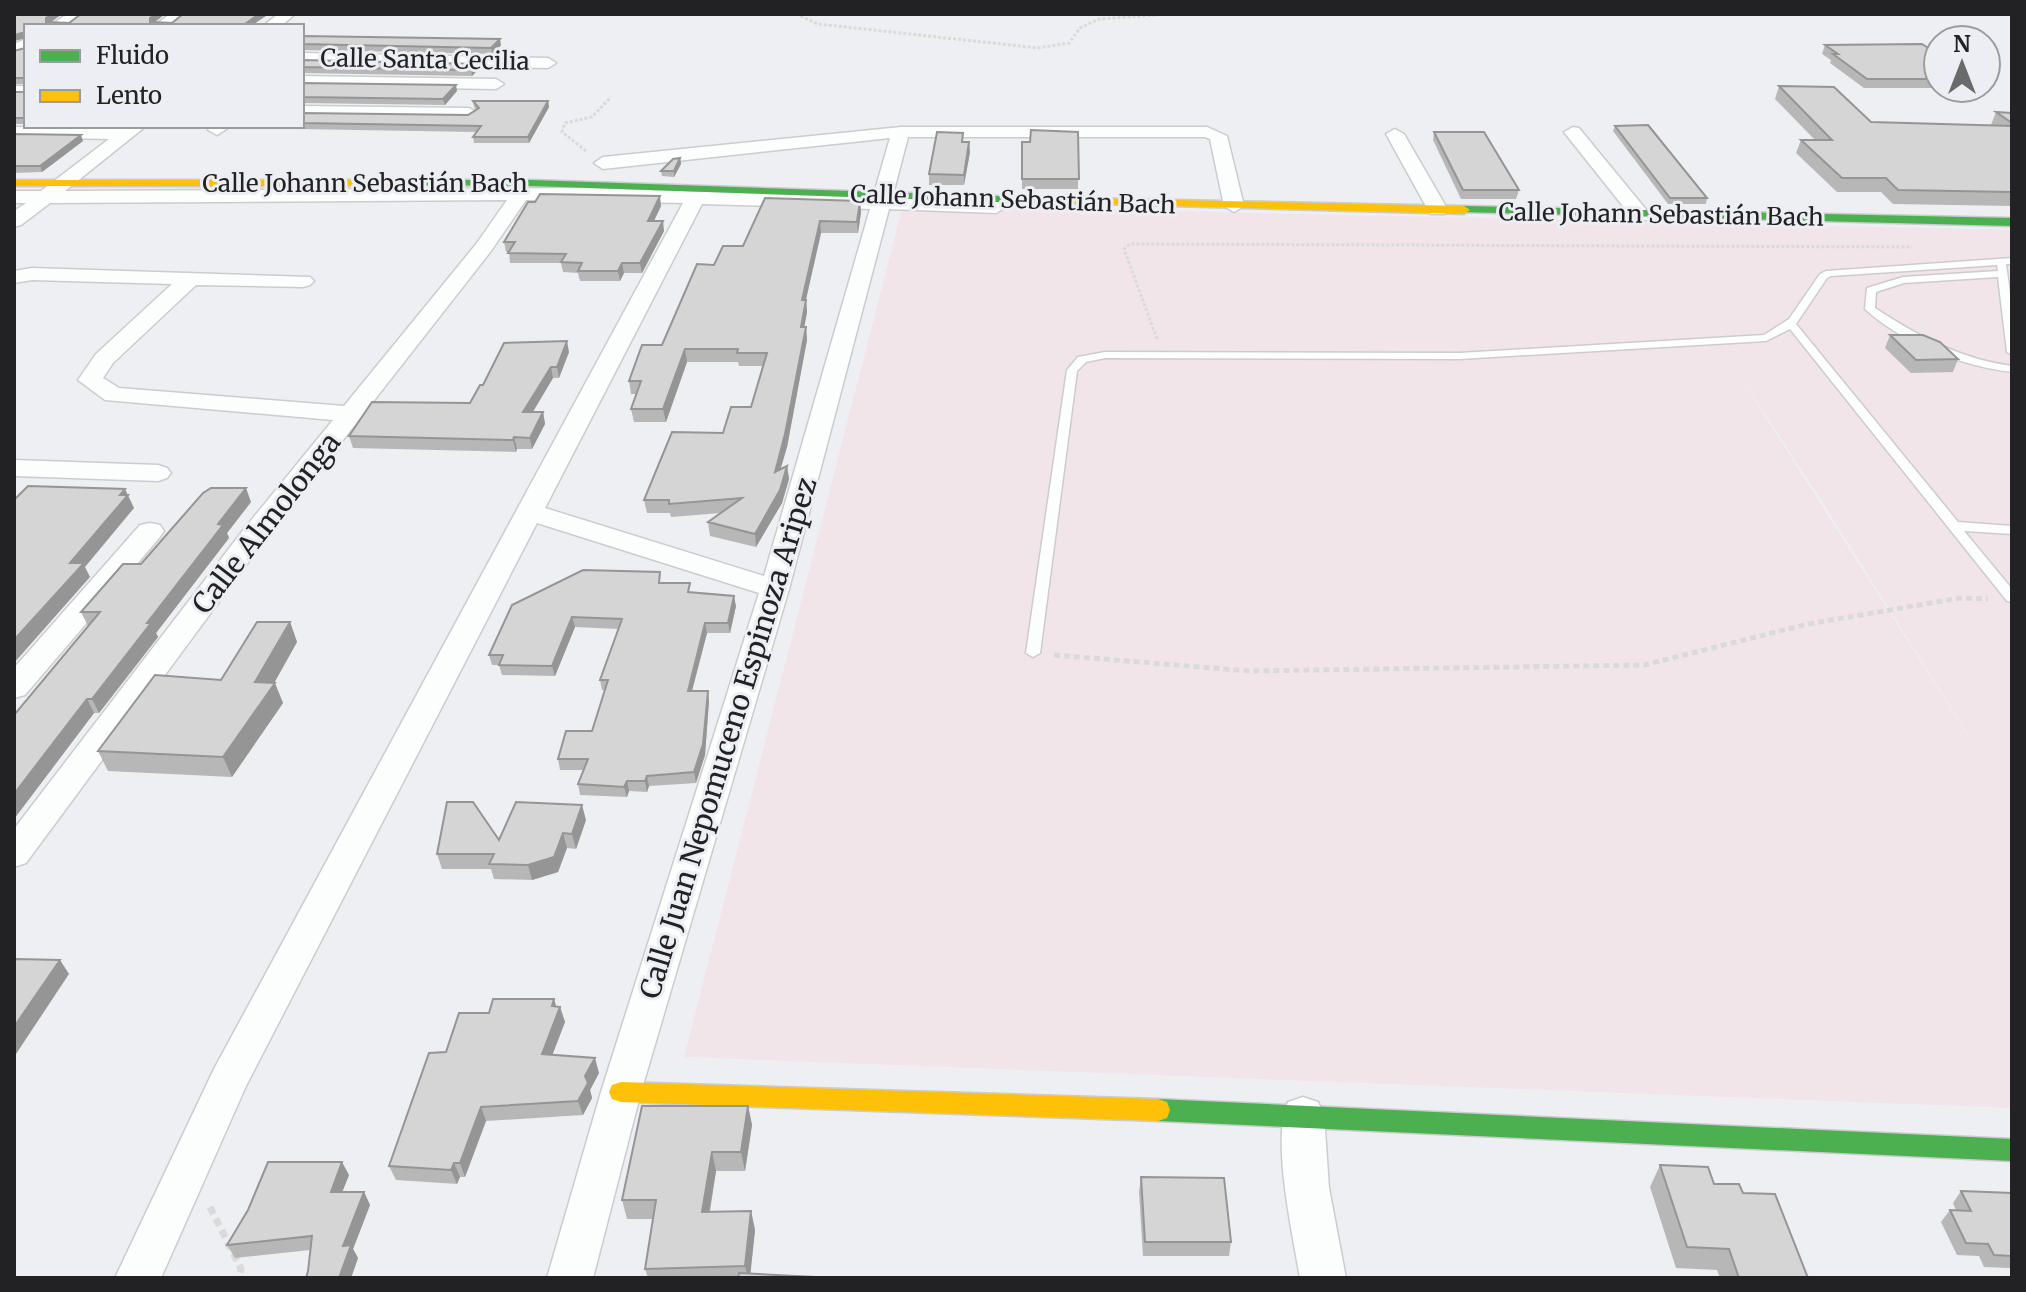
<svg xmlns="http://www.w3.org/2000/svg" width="2026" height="1292" viewBox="0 0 2026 1292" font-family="Merriweather,serif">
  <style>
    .education { fill: #f2e5ea; fill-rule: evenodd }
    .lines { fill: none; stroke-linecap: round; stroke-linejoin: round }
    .lane-casing { stroke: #cccccf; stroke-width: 3 }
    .street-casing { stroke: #cccccf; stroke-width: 3 }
    .fast-casing { stroke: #cccccf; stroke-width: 3 }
    .slow-casing { stroke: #cccccf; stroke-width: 3 }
    .path-far2 { stroke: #dadadb; stroke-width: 3; stroke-dasharray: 3 2; stroke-linecap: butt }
    .path-far1 { stroke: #dadadb; stroke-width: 5; stroke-dasharray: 6 4; stroke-linecap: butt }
    .path { stroke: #dadadb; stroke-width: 7; stroke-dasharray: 8 5; stroke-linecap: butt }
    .lane { fill: #fcfdfd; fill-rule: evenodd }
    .street { fill: #fcfdfd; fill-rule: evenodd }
    .fast { fill: #4caf50; fill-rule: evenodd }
    .slow { fill: #ffc107; fill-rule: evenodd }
    .wall { fill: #b7b7b8 }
    .shaded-wall { fill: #959596 }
    .building { fill: #d5d5d6; stroke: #959596; stroke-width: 2 }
    .labels { text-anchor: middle; stroke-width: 6; stroke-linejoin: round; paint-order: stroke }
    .far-street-label { font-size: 24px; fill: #222224; stroke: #edeef3 }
    .street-label { font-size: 28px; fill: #222224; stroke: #edeef3 }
  </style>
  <rect width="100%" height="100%" fill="#eeeff2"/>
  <path class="education" d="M903 205 2012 230V1108L684 1057ZM1732 364 1821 500 2010 802Z"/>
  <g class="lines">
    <g class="lane-casing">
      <path id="lane" d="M2012 258V264H2006L2012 308V355L2007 352 1998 277 1904 283 1876 292 1875 308C1918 336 1960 359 2012 366V372C1962 366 1903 344 1865 309L1867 288 1903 277 1998 271 1997 265 1831 276 1827 278 1796 324 1958 522 2012 526V534L1964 531 2012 589V602L2007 601 1790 329 1766 341 1460 359 1105 358 1086 362 1077 371 1040 653 1033 657 1026 653 1067 370 1078 357 1105 352 1460 353 1764 335 1789 319 1820 274 1826 271Z"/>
    </g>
    <g class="street-casing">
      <g id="street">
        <path d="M67 14H85L69 26H50Z"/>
        <path d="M170 14H187L172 26H154Z"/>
        <path d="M278 14H295L281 26H263Z"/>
        <path d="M26 39V51L14 56V44Z"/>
        <path d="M302 53 548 58 556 63 548 68 302 63Z"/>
        <path d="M302 76 496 79 504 84 496 89 302 86Z"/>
        <rect x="14" y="86" width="12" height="10"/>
        <path d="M302 106 469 108 478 113 469 118 302 116Z"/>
        <path d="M126 126H146L65 191 582 188 873 197 890 138 603 169 594 163 603 157 901 127H1207L1227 136 1244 206 1234 212 1224 206 1210 139 1205 137H908L892 198 996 201 1006 207 996 213 889 209 789 589 641 1092 593 1278H547L601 1092 759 593 537 523 246 1086 161 1278H115L214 1069 683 203 526 200 491 251 264 541 26 863 14 867V829L244 529 333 420 105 400 78 380 96 354 172 284 32 280 14 283V271L32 268 310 277 314 281 310 285 303 287 196 285 113 363 103 378 119 388 344 406 477 243 507 200 50 203 21 225 14 227V211L26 203H14V191H41L109 139 14 137V127L123 129ZM702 204 870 209 764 576 545 508Z"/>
        <path d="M211 126H231L217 135 208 130Z"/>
        <path d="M1573 127 1579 128 1648 212 1651 216 1648 220H1634L1564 132Z"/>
        <path d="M1395 129 1404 134 1448 210 1445 214H1431L1428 210 1386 134Z"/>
        <path d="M14 460 158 465 167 468 171 473 167 478 158 481 14 476Z"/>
        <path d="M150 523 160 525 164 531 160 537 25 695 14 698V668L140 525Z"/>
        <path d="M1303 1097 1318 1102 1324 1115 1329 1188 1346 1278H1300C1293 1236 1271 1139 1288 1102Z"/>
      </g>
    </g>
    <g class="fast-casing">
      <g id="fast">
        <path d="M393 180H532L1026 197 1032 200 1026 203 532 186 389 185V181Z"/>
        <path d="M1464 206 2012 218V226L1460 212 1458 210Z"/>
        <path d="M1158 1099 2012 1139V1161L1158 1121 1149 1118 1146 1110 1149 1102Z"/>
      </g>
    </g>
    <g class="slow-casing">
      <g id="slow">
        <path d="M14 180H393L399 183 393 186H14Z"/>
        <path d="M1026 197 1464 206 1470 210 1464 214 1022 202V198Z"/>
        <path d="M621 1082 1158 1099 1167 1102 1170 1110 1167 1118 1158 1121 621 1102 612 1099 609 1092 612 1085Z"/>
      </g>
    </g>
    <g class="path-far2">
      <path d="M796 14 818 24 1038 48 1069 43 1080 28 1099 19 1173 14"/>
      <path d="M586 151 562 132 565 123 592 117 611 97"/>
      <path d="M1157 339 1124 249 1130 244 1912 247"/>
    </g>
    <path class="path-far1" d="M1054 655 1249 671 1644 665 1808 624 1960 598 1988 599"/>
    <path class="path" d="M210 1207 241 1269 239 1278"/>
    <use href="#lane" class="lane"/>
    <use href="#street" class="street"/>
    <use href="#fast" class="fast"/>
    <use href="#slow" class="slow"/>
  </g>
  <g class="wall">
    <path d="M14 14H62L50 23H69L81 14H165L154 23 251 26H26V124H14V92H26V84H14V51L25 48 26 38 14 41Z"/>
    <path d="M302 36 501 45 493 54 302 50Z"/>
    <path d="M1825 45 1938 54V88H1864L1830 63 1831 60 1822 54Z"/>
    <path d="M302 60 477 64 478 70 472 76 302 73Z"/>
    <path d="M302 83 457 91 445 105 302 103Z"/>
    <path d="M1779 86 1871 122 1991 125 1996 112 2012 113V206L1893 204 1881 192H1837L1796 153 1801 140H1815L1775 99Z"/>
    <path d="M473 101H548L549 107 529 143H474L473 137 476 132 233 128 232 126H302V113L468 115 476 110 474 107Z"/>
    <path d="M166 126H208L206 128 168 129Z"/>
    <path d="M1615 126 1707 198 1706 204H1668L1613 131Z"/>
    <path d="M1078 132V189H1022V142H1030Z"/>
    <path d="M1434 132 1519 190 1516 199H1461L1433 140Z"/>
    <path d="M14 134 83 141 42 172 14 173Z"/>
    <path d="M964 142 970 152 964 185H929V174Z"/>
    <path d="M680 158 681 164 674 177 662 176 661 171Z"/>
    <path d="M860 201 861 212 858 233H821L806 300 807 312 804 327H806L807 340 787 447 780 469 787 466 789 479 782 503 756 547 710 536 708 522 721 513 671 517 670 513H647L644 500 723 433 751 407 763 366H739L738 362H687L666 422H634L631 409 637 394H631L629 381 662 345 714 265 743 246Z"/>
    <path d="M661 206 654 221 664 231 642 273H624L620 281H580L578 273 563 272 561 263H510L509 252H506L504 242Z"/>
    <path d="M1890 335 1958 359 1953 372 1911 373 1885 348Z"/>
    <path d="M569 352 559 378H553L533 412H543L545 424 532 449H517L516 452 353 448 349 436 470 403 483 385Z"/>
    <path d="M251 502 227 533 229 538 156 633 158 637 99 713H94L14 819 88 626 81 612 141 564Z"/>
    <path d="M662 583 736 606 730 633H707L692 691 709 701 705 755 696 783 649 786 647 792 629 791 627 797 580 795 578 784 584 770H560L558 759 592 731 605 690H602L600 680 619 629 575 627 555 676 502 675 499 665H492L489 655 512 605Z"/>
    <path d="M290 622 297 642 274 683 283 703 232 777 108 771 98 751 221 680Z"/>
    <path d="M586 820 576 849 567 848 558 872 532 880 494 879 491 869H442L437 854Z"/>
    <path d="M560 1007 565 1022 552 1055 599 1073 590 1090 592 1098 583 1115 486 1121 465 1177H460L457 1184 396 1180 389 1166 446 1052 489 1013Z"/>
    <path d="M748 1106 752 1125 745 1171H716L710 1212 751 1211 755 1230 750 1274 813 1278H648L645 1269 653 1219H627L622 1200Z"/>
    <path d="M1660 1165 1743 1193 1808 1278H1720L1717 1270 1676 1268 1650 1187Z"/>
    <path d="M349 1175 342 1192H364L370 1205 353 1249 358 1258 351 1278H306L308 1271 310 1250 235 1258 227 1245Z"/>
    <path d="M1141 1177 1231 1242 1229 1256H1143L1139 1192Z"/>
    <path d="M1961 1191 2012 1193V1272L2010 1268 1984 1267 1979 1256 1957 1255 1941 1222 1950 1210H1956L1953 1203Z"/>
  </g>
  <g class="shaded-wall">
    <path d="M52 14H62L48 24 46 22V18Z"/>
    <path d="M156 14H165L152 24 150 22V18Z"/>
    <path d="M259 14H269L251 26H242Z"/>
    <path d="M26 32V38L14 41V35Z"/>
    <path d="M500 39 501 45 493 54 491 48Z"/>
    <path d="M477 64 478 70 472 76 471 70Z"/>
    <path d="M456 85 457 91 445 105 443 99Z"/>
    <path d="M548 101 549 107 529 143 528 137Z"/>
    <path d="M81 135 83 141 42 172 40 166Z"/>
    <path d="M969 142 970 152 964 185V175Z"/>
    <path d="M680 158 681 164 674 177V171Z"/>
    <path d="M660 196 661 206 649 231 648 221Z"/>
    <path d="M860 201 861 212 858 233 857 222Z"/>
    <path d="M663 221 664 231 642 273 640 263Z"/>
    <path d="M820 221 821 233 803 312 802 300Z"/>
    <path d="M622 263 624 273 620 281 618 271Z"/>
    <path d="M806 300 807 312 802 340 801 327Z"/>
    <path d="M806 327 807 340 787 447 776 485 775 472Z"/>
    <path d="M567 341 569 352 559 378 557 367Z"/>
    <path d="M685 349 687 362 666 422 663 409Z"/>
    <path d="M551 367 553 378 526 423 523 412Z"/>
    <path d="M543 412 545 424 532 449 530 438Z"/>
    <path d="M514 437 517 449 516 452 513 440Z"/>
    <path d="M787 466 789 479 782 503 756 547 755 534Z"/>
    <path d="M246 488 251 502 227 533 229 538 156 633 158 637 99 713 92 699 218 524Z"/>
    <path d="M125 489 134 508 85 567 90 577 14 663V640Z"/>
    <path d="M734 596 736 606 730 633 728 623Z"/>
    <path d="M572 617 575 627 555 676 552 666Z"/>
    <path d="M290 622 297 642 268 694 275 683 283 703 232 777 223 757 255 682Z"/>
    <path d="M705 623 707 633 689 702 688 691Z"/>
    <path d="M708 691 709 701 705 755 696 783 694 772Z"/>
    <path d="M87 699 94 713 14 819V794Z"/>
    <path d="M647 776 649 786 647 792 645 781Z"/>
    <path d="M627 781 629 791 627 797 624 787Z"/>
    <path d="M582 805 586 820 576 849 572 834Z"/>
    <path d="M563 833 567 848 558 872 532 880 528 865Z"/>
    <path d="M60 960 69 974 14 1057V1027Z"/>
    <path d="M554 999 558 1012 560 1007 565 1022 547 1069 542 1054Z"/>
    <path d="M595 1058 599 1073 590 1090 592 1098 583 1115 578 1101 585 1076Z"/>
    <path d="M748 1106 752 1125 745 1171 741 1152Z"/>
    <path d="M481 1107 486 1121 465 1177 460 1163Z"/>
    <path d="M712 1152 716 1171 706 1231 702 1212Z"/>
    <path d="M342 1162 349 1175 337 1205 331 1192Z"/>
    <path d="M454 1163 460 1177 457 1184 451 1170Z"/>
    <path d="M364 1192 370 1205 353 1249 358 1258 351 1278H339L343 1246Z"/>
    <path d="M751 1211 755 1230 750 1278H748L745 1266Z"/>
  </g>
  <g class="building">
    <path d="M14 14H52L46 18V22L69 23 81 14H156L150 18V22L172 23 183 14H259L242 26H26V32L14 35Z"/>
    <path d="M26 34V118H14V92H26V78H14V51L25 48Z"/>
    <path d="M302 36 500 39 491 48 302 44Z"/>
    <path d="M1922 44 1938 54V79H1867L1833 54H1838L1825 45Z"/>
    <path d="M302 60 477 64 471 70 302 67Z"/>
    <path d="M302 83 456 85 443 99 302 97Z"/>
    <path d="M1779 86 1834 87 1871 122 2012 126V192L1898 190 1886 178H1842L1801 140H1832Z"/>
    <path d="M473 101H548L528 137H473L481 126 302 123V113L468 115 479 108Z"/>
    <path d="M1996 112 2012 113V123Z"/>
    <path d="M1648 125 1707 198H1670L1615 126Z"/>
    <path d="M1031 130 1078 132 1079 179H1022V142H1030Z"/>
    <path d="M937 132 963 133 962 142H969L964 175 929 174Z"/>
    <path d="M1434 132H1484L1519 190H1463Z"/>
    <path d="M14 134 81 135 40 166H14Z"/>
    <path d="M680 158 674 171H661L673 159Z"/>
    <path d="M540 194 660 196 648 221H663L640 263H622L618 271H578L582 263 561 262 566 254 508 253 515 242H504L528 202H535Z"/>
    <path d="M765 198 860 201 857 222 820 221 802 300H806L801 327H806L785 434 775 472 787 466 780 490 755 534 708 522 742 498 669 504V500H644L672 432 723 433 731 407H751L767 353H737L738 349H685L663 409H631L641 381H629L642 345H662L697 264 714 265 723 246H743Z"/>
    <path d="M1890 335H1923L1940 342 1958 359 1916 360Z"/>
    <path d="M567 341 557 367H551L523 412H543L530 438 514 437 513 440 349 436 372 402 470 403 480 385H483L504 343Z"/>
    <path d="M28 486 125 489 120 495H128L70 563H84L14 640V500Z"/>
    <path d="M211 488H246L218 524 223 525 147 623H151L92 699H87L14 794V715L100 612H81L123 564H141L203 493Z"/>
    <path d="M583 570 660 572 659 583H690L688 592 734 596 728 623H705L688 691H708L703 744 694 772 647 776 645 781H627L624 787 578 784 588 759H558L566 731H592L608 680H600L622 619 572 617 552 666 499 665 503 655H489L512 605Z"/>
    <path d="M257 622H290L255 682 275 683 223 757 98 751 155 675 221 680Z"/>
    <path d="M447 802H473L499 840 516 802 582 805 572 834 563 833 554 857 528 865 489 864 494 854H437Z"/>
    <path d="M16 959 60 960 14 1027V962Z"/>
    <path d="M493 999H554L552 1006 560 1007 542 1054 595 1058 585 1076 588 1083 578 1101 481 1107 460 1163H454L451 1170 389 1166 429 1053 446 1052 459 1013H489Z"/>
    <path d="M642 1106H748L741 1152H712L702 1212 751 1211 745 1266 645 1269 656 1200H622Z"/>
    <path d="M268 1162H342L331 1192H364L343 1246 351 1245 339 1278H306L308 1271 312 1236 227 1245 248 1210Z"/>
    <path d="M1660 1165 1708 1167 1714 1184H1739L1743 1193 1775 1194 1808 1278H1739L1729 1249 1687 1247Z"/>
    <path d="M1141 1177 1224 1178 1231 1242H1145Z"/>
    <path d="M1961 1191 2012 1193V1256L1994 1255 1988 1244 1966 1243 1950 1210 1971 1211Z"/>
    <path d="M739 1273 813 1277 812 1278H738Z"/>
  </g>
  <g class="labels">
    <g class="far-street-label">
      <text transform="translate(425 60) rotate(1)" y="8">Calle Santa Cecilia</text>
      <text x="365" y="192">Calle Johann Sebastián Bach</text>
      <text transform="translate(1013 200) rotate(2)" y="8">Calle Johann Sebastián Bach</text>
      <text transform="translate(1661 215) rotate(1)" y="8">Calle Johann Sebastián Bach</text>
    </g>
    <g class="street-label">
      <text transform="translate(266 523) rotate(-52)" y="10">Calle Almolonga</text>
      <text transform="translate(728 738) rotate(-73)" y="10">Calle Juan Nepomuceno Espinoza Aripez</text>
    </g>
  </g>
  <rect width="2026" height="1292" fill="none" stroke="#222224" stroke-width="32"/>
  <rect x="24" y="24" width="280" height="104" fill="#edeef3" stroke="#9c9ca0" stroke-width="2"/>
  <rect x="40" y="50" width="40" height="12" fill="#4caf50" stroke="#9c9ca0" stroke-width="2"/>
  <text x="96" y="64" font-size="24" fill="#222224">Fluido</text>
  <rect x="40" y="90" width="40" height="12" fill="#ffc107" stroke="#9c9ca0" stroke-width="2"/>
  <text x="96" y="104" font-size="24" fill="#222224">Lento</text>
  <g transform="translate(1962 64)"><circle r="38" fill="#edeef3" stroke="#9c9ca0" stroke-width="2"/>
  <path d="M0-6L14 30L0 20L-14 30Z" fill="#696a6c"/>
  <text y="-12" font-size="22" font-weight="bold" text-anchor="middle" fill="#222224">N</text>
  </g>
</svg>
